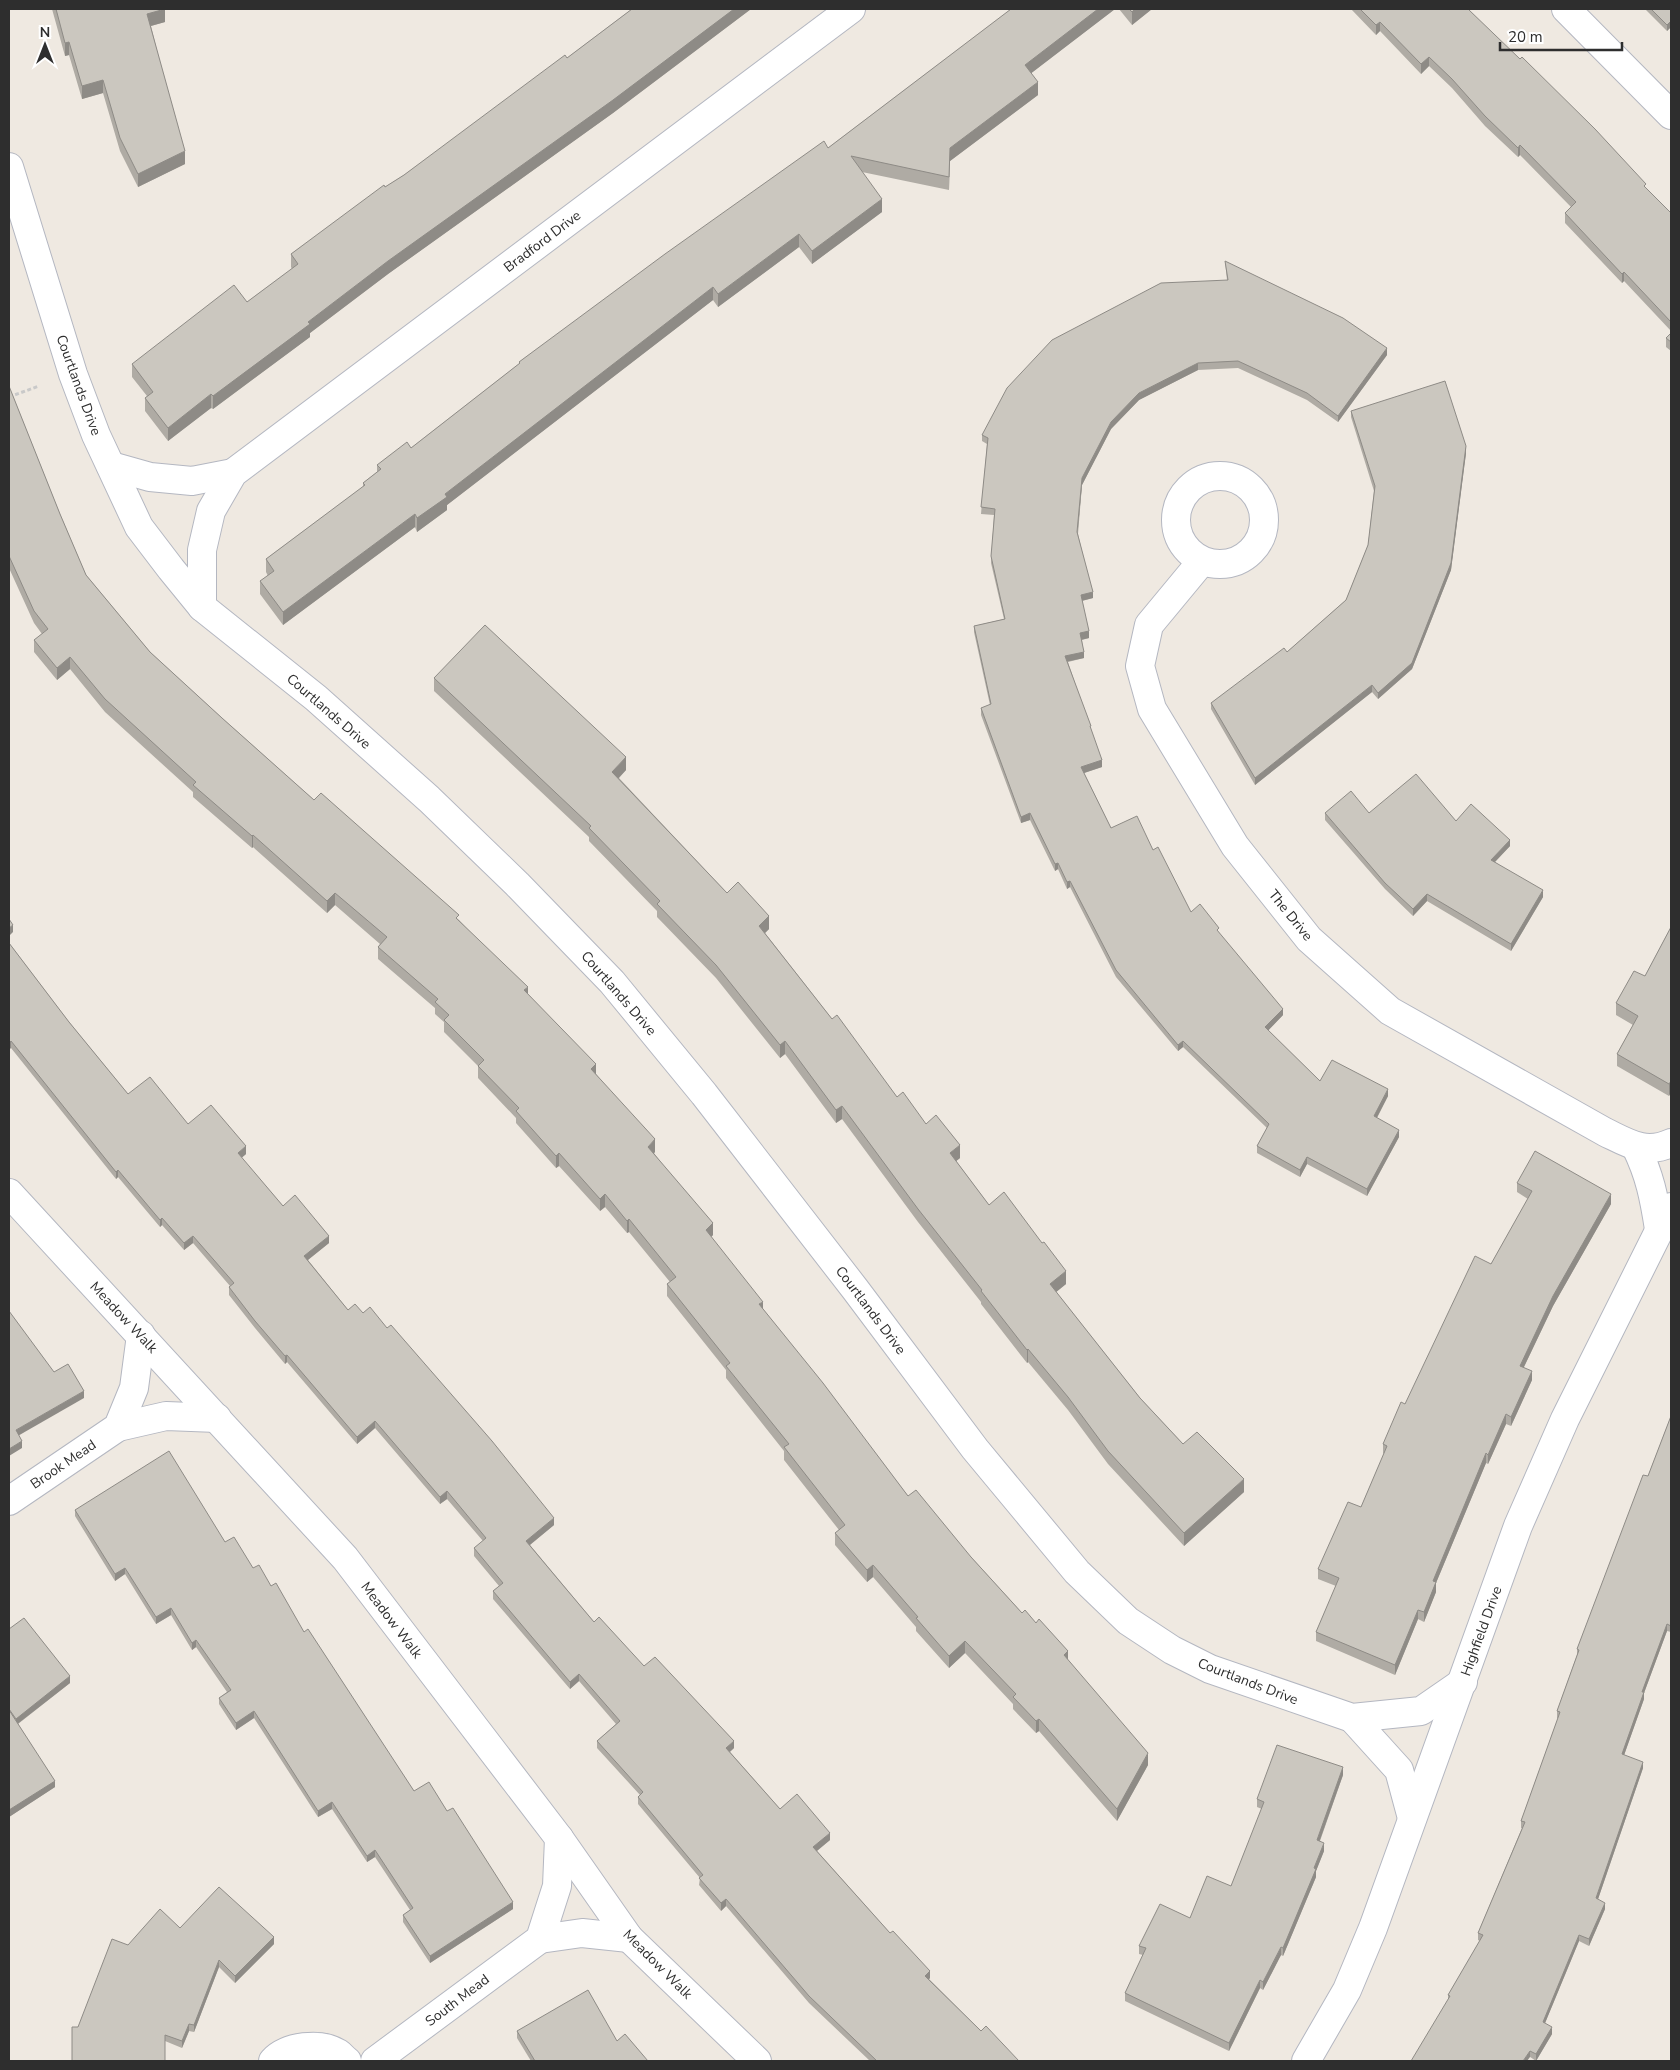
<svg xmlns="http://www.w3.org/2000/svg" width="1680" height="2070" viewBox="0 0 1680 2070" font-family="'Nunito Sans',sans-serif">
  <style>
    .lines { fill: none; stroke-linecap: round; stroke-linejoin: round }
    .street-casing { stroke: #b4b7c1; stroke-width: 30 }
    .path { stroke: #c9c9c9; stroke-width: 3; stroke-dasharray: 4 2.5; stroke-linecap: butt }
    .street { stroke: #fff; stroke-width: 28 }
    .wall { fill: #afaba4 }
    .shaded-wall { fill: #8e8b86 }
    .building { fill: #cbc7bf; stroke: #8e8b86 }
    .labels { text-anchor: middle; stroke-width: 4; stroke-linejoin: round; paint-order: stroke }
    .street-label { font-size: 14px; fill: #2e2e2e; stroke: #fff }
  </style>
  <rect width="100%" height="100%" fill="#efe9e1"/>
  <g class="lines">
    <g class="street-casing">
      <g id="street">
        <path d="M1566 9 1671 115"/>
        <path d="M9 167 73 374 96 435 139 527 171 569 202 607 316 698 429 799 517 884 612 982 704 1094 855 1289 975 1449 1077 1572 1128 1621 1172 1650 1210 1669 1352 1718 1421 1711 1463 1682"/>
        <path d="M111 466 150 477 192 481 233 473"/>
        <circle cx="1220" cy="520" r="44"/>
        <path d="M1202 561 1149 625 1140 666 1152 709 1235 846 1309 939 1390 1011 1605 1132C1628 1143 1645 1155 1671 1143"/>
        <path d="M202 607V550L211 511 233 473 851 9"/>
        <path d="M1636 1147C1650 1176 1654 1197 1659 1229"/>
        <path d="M9 1193 345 1558 559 1838 629 1938 757 2061"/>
        <path d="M118 1427 166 1416 217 1418"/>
        <path d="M9 1501 118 1427 134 1388 141 1335"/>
        <path d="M1352 1718 1399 1770 1412 1818"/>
        <path d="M540 1939 582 1933 629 1938"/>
        <path d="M273 2061C287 2046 320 2042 338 2053 341 2055 344 2059 347 2061"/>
        <path d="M375 2061 540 1939 557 1886 559 1838"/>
        <path d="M1306 2061 1347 1990 1373 1928 1518 1526 1565 1419 1671 1207"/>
      </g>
    </g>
    <path class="path" d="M9 397 39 386"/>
    <use href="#street" class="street"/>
  </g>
  <g class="wall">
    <path d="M52 9H165V22L151 26 185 164 138 187 120 151 103 93 82 99 69 55 65 56Z"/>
    <path d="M632 9H751L613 113 388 274 310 333V337L213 409 211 408 168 441 145 411V398L147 396 132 377V364L247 302 292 269 291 267V254L385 187 404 175 567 58Z"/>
    <path d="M1009 9H1115L1031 73 1038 95 950 161 949 190 862 172 882 212 812 264 799 247 718 307 713 300 447 505V510L417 532 415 527 283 625 260 594V581L268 576 266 572V559L363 487V483L377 472V465L411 448 519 364V362L828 148 1009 11Z"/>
    <path d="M1119 9H1152L1132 25Z"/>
    <path d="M1351 9H1468L1646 188 1671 213V331L1624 281 1622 283 1565 223V213L1571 207 1520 155 1518 157 1485 126 1452 88 1429 66 1421 74 1380 31 1376 35Z"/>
    <path d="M1645 9H1671V27L1667 31Z"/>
    <path d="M1225 261 1387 355 1338 422 1307 400 1238 368 1198 370 1139 400 1111 429 1082 485 1078 534 1093 598 1082 601 1089 638 1082 640 1084 658 1068 662 1091 731 1102 767 1084 773 1111 828 1153 850 1191 912 1219 933 1283 1015 1268 1030 1320 1081 1388 1096 1377 1118 1399 1137 1367 1196 1307 1164 1300 1177 1257 1153V1146L1267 1128 1183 1047 1178 1051 1116 977 1070 887 1067 889 1058 869 1055 871 1030 820 1021 823 981 715V708L990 705 974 632V626L1004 619 991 563 994 515 981 514 987 444 982 441V435L1227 280Z"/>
    <path d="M1671 333V351L1666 347V338Z"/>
    <path d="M9 380 10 389 60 514 86 575 150 652 222 718 314 800 459 920 528 994 596 1074 655 1152 654 1153 713 1235 711 1237 763 1309 908 1496 971 1557 1022 1613 1068 1660 1148 1765 1117 1821 1039 1731 1036 1733 1013 1709V1704L965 1653 949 1668 916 1631V1627L873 1577 867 1582 835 1545V1533L839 1530 784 1460V1451L726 1378V1370L667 1296V1284L670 1282 629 1232 627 1233 605 1207 600 1211 559 1166 556 1168 516 1123V1118L478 1078V1066L444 1032V1022L435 1014V1008L378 959V947L380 944 335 905 327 913 253 847 252 848 193 797V792L105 712 70 669 57 680 34 652V640L42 634 34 623 9 568Z"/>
    <path d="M1351 411 1466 453 1451 570 1412 669 1378 699 1372 692 1255 785 1211 709V703L1287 652 1346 600 1368 545 1374 491 1351 417Z"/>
    <path d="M434 678 626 770 619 778 727 893 769 929 765 933 832 1019 897 1097 926 1124 960 1158 956 1161 989 1205 1066 1284 1056 1292 1140 1398 1183 1444 1244 1492 1184 1546 1108 1464 1068 1410 1028 1362 1027 1363 981 1304V1302L918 1222 842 1119 836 1123 785 1054 780 1058 716 978 657 917V911L589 841V837L434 691Z"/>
    <path d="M1325 813H1369L1456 821 1510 846 1495 862 1543 897 1511 951 1427 901 1413 916 1385 889 1325 820Z"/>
    <path d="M1671 927V1092L1669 1096 1617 1066V1054L1633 1025 1616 1015V1003L1645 976Z"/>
    <path d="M9 943 69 1022 128 1094 246 1154 241 1158 283 1206 329 1243 308 1260 348 1310 363 1313 387 1328 554 1525 530 1545 594 1622 644 1666 734 1748 730 1752 780 1809 830 1840 817 1851 930 1978 929 1979 981 2031 1019 2061H870L809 2003 726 1906 721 1911 699 1885 700 1878 638 1804V1797L640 1795 597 1748V1741L616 1724 579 1681 570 1689 493 1599V1591L499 1586 474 1556V1548L483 1541 447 1499 440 1504 375 1428 357 1444 287 1362 285 1364 255 1328 229 1295V1287L230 1286 193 1243 184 1250 162 1225 160 1227 118 1177 116 1179 11 1048Z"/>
    <path d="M1517 1183 1611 1204 1553 1306 1524 1367 1532 1380 1511 1426 1506 1424 1488 1464 1486 1463 1436 1583V1592L1424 1622 1418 1619 1395 1675 1316 1641V1632L1336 1586 1318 1579V1569L1361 1507 1384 1454 1383 1453V1444L1405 1404 1491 1264 1528 1199 1517 1192Z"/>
    <path d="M1671 1416V1632L1667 1631 1644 1693V1699L1624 1755 1643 1768 1598 1899 1605 1909 1589 1946 1579 1941 1545 2023 1552 2034 1536 2061 1448 2000V1995L1480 1941 1478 1940V1933L1522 1828H1521V1821L1558 1718H1557V1711L1577 1655V1649L1648 1476Z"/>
    <path d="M75 1510 225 1542 271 1586 304 1632 414 1791 447 1811 513 1909 430 1963 403 1922V1915L410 1910 375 1857 367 1862 332 1809 318 1817 254 1718 236 1730 219 1704V1698L227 1692 196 1647 192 1650 171 1615 156 1624 125 1574 115 1581 75 1516Z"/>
    <path d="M9 1629 70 1683 18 1724 55 1787 9 1817Z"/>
    <path d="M1343 1775 1320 1841 1324 1851 1316 1871V1877L1283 1956 1281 1955 1263 1990 1260 1988 1229 2051 1125 2001V1993L1143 1955 1139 1954V1946L1190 1918 1231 1886 1262 1809 1257 1807V1799Z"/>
    <path d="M180 1928 274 1944 235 1983 219 1967 194 2032 189 2031 182 2048 165 2041 78 2027 128 1945Z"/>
    <path d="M517 2031 617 2041 648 2061H531L517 2038Z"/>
  </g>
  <g class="shaded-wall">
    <path d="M165 9V22L147 27V14Z"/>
    <path d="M734 9H751L613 113 388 274 310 333V337L213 409V396L308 322 388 261Z"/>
    <path d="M1098 9H1115L1025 78V65Z"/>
    <path d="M1135 9H1152L1132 25V12Z"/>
    <path d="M1671 21V27L1667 31V25Z"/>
    <path d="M1380 22V31L1376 35V25Z"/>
    <path d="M69 42V55L65 56V43Z"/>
    <path d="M1429 57V66L1421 74V64Z"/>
    <path d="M103 80V93L82 99V86Z"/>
    <path d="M1038 82V95L950 161 949 190 950 148Z"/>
    <path d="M1520 145V155L1518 157V148Z"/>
    <path d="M185 151V164L138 187V174Z"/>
    <path d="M882 199V212L812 264V251Z"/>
    <path d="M799 234V247L718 307V294Z"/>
    <path d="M1624 272V281L1622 283V274Z"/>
    <path d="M713 287V300L447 505V510L417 532V518L445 494Z"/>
    <path d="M1387 348V355L1338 422V416Z"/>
    <path d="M1198 363V370L1139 400 1111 429 1082 485 1077 539 1082 478 1111 422 1139 393Z"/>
    <path d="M211 394V408L168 441V428Z"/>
    <path d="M1466 446V453L1451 570 1412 669 1378 699V693Z"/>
    <path d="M415 514V527L283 625V612Z"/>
    <path d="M1093 592V598L1081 601V595Z"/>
    <path d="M1089 631V638L1080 640V633Z"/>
    <path d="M1084 652V658L1065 662V656Z"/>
    <path d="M70 657V669L57 680V668Z"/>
    <path d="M1372 685V692L1255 785V778Z"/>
    <path d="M626 757V770L612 785V772Z"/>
    <path d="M1102 760V767L1081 774V767Z"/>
    <path d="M1030 813V820L1021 823V817Z"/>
    <path d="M253 835V847L252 848V836Z"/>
    <path d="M1510 840V846L1491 866V860Z"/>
    <path d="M1058 863V869L1055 871V864Z"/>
    <path d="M1070 881V887L1067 889V882Z"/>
    <path d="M1543 890V897L1511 951V944Z"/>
    <path d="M335 893V905L327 913V901Z"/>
    <path d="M1427 894V901L1413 916V909Z"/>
    <path d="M769 916V929L759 939V926Z"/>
    <path d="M13 925V932L9 936V928Z"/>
    <path d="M528 987V999L524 990Z"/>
    <path d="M1283 1009V1015L1265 1034V1027Z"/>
    <path d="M11 1041V1048L9 1050V1043Z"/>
    <path d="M785 1041V1054L780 1058V1045Z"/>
    <path d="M1183 1041V1047L1178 1051V1045Z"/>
    <path d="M596 1064V1076L591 1069Z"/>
    <path d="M1671 1081V1092L1669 1096V1084Z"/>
    <path d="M1388 1089V1096L1374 1123V1116Z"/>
    <path d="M842 1106V1119L836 1123V1110Z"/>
    <path d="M1399 1130V1137L1367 1196V1189Z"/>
    <path d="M655 1139V1152L648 1159V1147Z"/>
    <path d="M960 1145V1158L950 1166V1153Z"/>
    <path d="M246 1146V1154L238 1161V1153Z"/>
    <path d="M559 1153V1166L556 1168V1156Z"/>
    <path d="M1307 1157V1164L1300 1177V1170Z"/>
    <path d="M118 1170V1177L116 1179V1172Z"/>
    <path d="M605 1194V1207L600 1211V1199Z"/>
    <path d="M1611 1194V1204L1553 1306 1520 1375V1366L1553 1296Z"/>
    <path d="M162 1218V1225L160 1227V1220Z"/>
    <path d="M629 1219V1232L627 1233V1221Z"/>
    <path d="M713 1223V1235L706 1242V1230Z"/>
    <path d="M193 1236V1243L184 1250V1243Z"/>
    <path d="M329 1236V1243L304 1263V1256Z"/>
    <path d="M1066 1271V1284L1050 1297V1284Z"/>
    <path d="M763 1302V1314L759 1304Z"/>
    <path d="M1028 1349V1362L1027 1363V1350Z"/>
    <path d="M287 1355V1362L285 1364V1356Z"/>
    <path d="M1532 1371V1380L1511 1426V1417Z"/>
    <path d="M84 1391V1398L16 1437V1430Z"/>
    <path d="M1506 1414V1424L1488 1464V1455Z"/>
    <path d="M375 1421V1428L357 1444V1437Z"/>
    <path d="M22 1441V1448L9 1456V1449Z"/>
    <path d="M1486 1453V1463L1436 1583V1592L1424 1622V1612L1433 1581Z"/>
    <path d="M1244 1479V1492L1184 1546V1533Z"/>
    <path d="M447 1491V1499L440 1504V1497Z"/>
    <path d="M554 1518V1525L526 1548V1541Z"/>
    <path d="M873 1565V1577L867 1582V1570Z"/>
    <path d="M125 1568V1574L115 1581V1574Z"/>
    <path d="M171 1608V1615L156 1624V1617Z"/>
    <path d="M1418 1610V1619L1395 1675V1665Z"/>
    <path d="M1667 1624V1631L1644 1693V1699L1622 1761V1754L1642 1692Z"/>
    <path d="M196 1640V1647L192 1650V1643Z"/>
    <path d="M965 1641V1653L949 1668V1656Z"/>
    <path d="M1068 1651V1663L1064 1655Z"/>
    <path d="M579 1674V1681L570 1689V1682Z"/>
    <path d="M70 1676V1683L16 1725V1719Z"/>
    <path d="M254 1711V1718L236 1730V1723Z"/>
    <path d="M1039 1719V1731L1036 1733V1721Z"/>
    <path d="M734 1741V1748L726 1755V1748Z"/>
    <path d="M1148 1753V1765L1117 1821V1809Z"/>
    <path d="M1643 1762V1768L1596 1905V1898Z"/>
    <path d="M1343 1767V1775L1317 1848V1840Z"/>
    <path d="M55 1781V1787L9 1817V1810Z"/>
    <path d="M332 1802V1809L318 1817V1811Z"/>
    <path d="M830 1833V1840L813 1854V1847Z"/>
    <path d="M1324 1843V1851L1316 1871V1877L1283 1956V1948Z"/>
    <path d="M375 1850V1857L367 1862V1856Z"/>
    <path d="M726 1899V1906L721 1911V1903Z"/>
    <path d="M513 1902V1909L430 1963V1956Z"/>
    <path d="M1605 1903V1909L1589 1946V1939Z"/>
    <path d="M1579 1935V1941L1543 2028V2022Z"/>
    <path d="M274 1937V1944L235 1983V1976Z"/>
    <path d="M1281 1947V1955L1263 1990V1982Z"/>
    <path d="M219 1960V1967L194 2032V2025Z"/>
    <path d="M930 1971V1978L925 1983V1976Z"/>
    <path d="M1260 1980V1988L1229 2051V2043Z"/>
    <path d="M189 2024V2031L182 2048V2041Z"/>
    <path d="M1552 2027V2034L1536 2061V2054Z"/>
    <path d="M1530 2051V2057L1527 2061H1523Z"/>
  </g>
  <g class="building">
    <path d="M56 9H165L147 14 185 151 138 174 120 138 103 80 82 86 69 42 65 43Z"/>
    <path d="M632 9H734L613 100 388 261 308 322 310 324 213 396 211 394 168 428 145 398 153 392 132 364 234 285 247 302 298 264 291 254 384 185 385 187 404 175 565 55 567 58Z"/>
    <path d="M1011 9H1098L1025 65 1038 82 950 148 949 177 851 156 882 199 812 251 799 234 718 294 713 287 445 494 447 497 417 518 415 514 283 612 260 581 274 571 266 559 365 485 363 483 381 469 377 465 407 442 411 448 520 363 519 362 665 254 824 141 828 148Z"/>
    <path d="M1129 9H1135L1132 12Z"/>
    <path d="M1360 9H1468L1520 59 1522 57 1595 129 1646 184 1644 186 1671 213V322L1624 272 1622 274 1565 213 1576 202 1520 145 1518 148 1485 116 1452 79 1429 57 1421 64 1380 22 1376 25Z"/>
    <path d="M1651 9H1671V21L1667 25Z"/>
    <path d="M1225 261 1343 318 1387 348 1338 416 1307 393 1238 361 1198 363 1139 393 1111 422 1082 478 1077 532 1093 592 1081 595 1089 631 1080 633 1084 652 1065 656 1091 726H1090L1102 760 1081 767 1111 828 1137 816 1153 850 1158 847 1191 912 1200 904 1219 928 1217 930 1283 1009 1265 1027 1320 1081 1332 1060 1388 1089 1374 1116 1399 1130 1367 1189 1307 1157 1300 1170 1257 1146 1269 1124 1183 1041 1178 1045 1116 970 1070 881 1067 882 1058 863 1055 864 1030 813 1021 817 981 708 991 704 974 626 1005 619 991 556 995 509 981 507 988 438 982 435 1007 388 1052 340 1161 283 1228 280Z"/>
    <path d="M1671 333V342L1666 338Z"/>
    <path d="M1445 381 1466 446 1451 563 1412 663 1378 693 1372 685 1255 778 1211 703 1284 648 1287 652 1346 600 1368 545 1375 486 1351 411Z"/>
    <path d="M9 386 60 514 86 575 150 652 222 718 314 800 321 793 459 915 456 918 528 987 524 990 596 1064 591 1069 655 1139 648 1147 713 1223 706 1230 763 1302 759 1304 823 1383 908 1496 916 1490 971 1557 1022 1613 1025 1610 1036 1623 1039 1619 1068 1651 1064 1655 1148 1753 1117 1809 1039 1719 1036 1721 1013 1697 1016 1694 965 1641 949 1656 916 1618 918 1617 873 1565 867 1570 835 1533 845 1525 784 1447 789 1444 726 1366 730 1363 667 1284 676 1277 629 1219 627 1221 605 1194 600 1199 559 1153 556 1156 516 1111 519 1108 478 1066 484 1060 444 1020 449 1015 435 1002 438 999 378 947 387 937 335 893 327 901 253 835 252 836 193 785 196 782 105 699 70 657 57 668 34 640 48 629 34 611 9 556Z"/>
    <path d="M485 625 626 757 612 772 727 893 738 882 769 916 759 926 832 1019 837 1015 897 1097 903 1092 926 1124 936 1115 960 1145 950 1153 989 1205 1004 1192 1042 1243 1044 1242 1066 1271 1050 1284 1140 1398 1183 1444 1197 1432 1244 1479 1184 1533 1108 1451 1068 1397 1028 1349 1027 1350 981 1291 982 1290 918 1209 842 1106 836 1110 785 1041 780 1045 716 965 657 904 660 901 589 828 591 826 434 678Z"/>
    <path d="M1416 774 1456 821 1471 804 1510 840 1491 860 1543 890 1511 944 1427 894 1413 909 1385 883 1325 813 1351 791 1369 813Z"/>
    <path d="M9 919 13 925 9 928Z"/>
    <path d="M1671 927V1081L1669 1084 1617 1054 1638 1016 1616 1003 1634 971 1645 976Z"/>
    <path d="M9 943 69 1022 128 1094 150 1077 188 1124 211 1105 246 1146 238 1153 283 1206 295 1195 329 1236 304 1256 348 1310 355 1304 363 1313 370 1307 387 1328 391 1325 492 1441 554 1518 526 1541 562 1584 594 1622 599 1617 644 1666 655 1657 734 1741 726 1748 780 1809 797 1794 830 1833 813 1847 890 1933 893 1931 930 1971 925 1976 981 2031 986 2026 1019 2061H877L809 1996 726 1899 721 1903 699 1878 703 1875 638 1797 643 1792 597 1741 620 1721 579 1674 570 1682 493 1591 503 1583 474 1548 486 1538 447 1491 440 1497 375 1421 357 1437 287 1355 285 1356 255 1321 229 1287 234 1283 193 1236 184 1243 162 1218 160 1220 118 1170 116 1172 11 1041 9 1043Z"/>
    <path d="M1535 1151 1611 1194 1553 1296 1520 1366 1532 1371 1511 1417 1506 1414 1488 1455 1486 1453 1433 1581 1436 1582 1424 1612 1418 1610 1395 1665 1316 1632 1339 1578 1318 1569 1348 1502 1361 1507 1387 1446 1383 1444 1401 1402 1405 1404 1475 1256 1491 1264 1532 1191 1517 1183Z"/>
    <path d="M9 1311 54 1372 68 1364 84 1391 16 1430 22 1441 9 1449Z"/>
    <path d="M1671 1416V1626L1667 1624 1642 1692H1644L1622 1754 1643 1762 1596 1898 1605 1903 1589 1939 1579 1935 1543 2022 1552 2027 1536 2054 1530 2051 1523 2061H1411L1450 1996 1448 1995 1483 1935 1478 1933 1525 1822 1521 1821 1560 1712 1557 1711 1579 1650 1577 1649 1643 1475 1648 1476Z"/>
    <path d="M169 1451 225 1542 234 1537 253 1568 259 1565 271 1586 276 1583 304 1632 308 1629 414 1791 429 1782 447 1811 453 1808 513 1902 430 1956 403 1915 413 1908 375 1850 367 1856 332 1802 318 1811 254 1711 236 1723 219 1698 231 1690 196 1640 192 1643 171 1608 156 1617 125 1568 115 1574 75 1510Z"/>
    <path d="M24 1618 70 1676 16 1719 9 1709V1629Z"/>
    <path d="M9 1710 55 1781 9 1810Z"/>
    <path d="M1277 1745 1343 1767 1317 1840 1324 1843 1314 1868 1316 1869 1283 1948 1281 1947 1263 1982 1260 1980 1229 2043 1125 1993 1146 1948 1139 1946 1160 1904 1190 1918 1207 1876 1231 1886 1264 1802 1257 1799Z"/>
    <path d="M219 1887 274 1937 235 1976 219 1960 194 2025 189 2024 182 2041 165 2035V2061H72V2027H78L112 1939 128 1945 160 1909 180 1928Z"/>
    <path d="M588 1990 617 2041 625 2034 648 2061H535L517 2031Z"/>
  </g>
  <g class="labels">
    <g class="street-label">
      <text transform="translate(542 241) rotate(-37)" y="5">Bradford Drive</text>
      <text transform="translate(79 385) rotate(70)" y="5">Courtlands Drive</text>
      <text transform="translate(329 711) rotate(41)" y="5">Courtlands Drive</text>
      <text transform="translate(1291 915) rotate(51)" y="5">The Drive</text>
      <text transform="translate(619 993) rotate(49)" y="5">Courtlands Drive</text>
      <text transform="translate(871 1310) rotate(53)" y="5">Courtlands Drive</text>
      <text transform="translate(124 1317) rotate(47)" y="5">Meadow Walk</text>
      <text transform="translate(63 1464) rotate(-34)" y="5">Brook Mead</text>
      <text transform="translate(392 1620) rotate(53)" y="5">Meadow Walk</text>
      <text transform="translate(1481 1631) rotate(-70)" y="5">Highfield Drive</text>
      <text transform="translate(1248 1681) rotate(21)" y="5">Courtlands Drive</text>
      <text transform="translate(658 1964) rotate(45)" y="5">Meadow Walk</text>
      <text transform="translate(457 2000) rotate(-37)" y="5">South Mead</text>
    </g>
  </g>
  <rect width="1680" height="2070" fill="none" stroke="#2e2e2e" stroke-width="20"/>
  <g transform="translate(45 45)" stroke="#ffffff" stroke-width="4" paint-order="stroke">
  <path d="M0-4L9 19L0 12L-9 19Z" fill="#2e2e2e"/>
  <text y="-8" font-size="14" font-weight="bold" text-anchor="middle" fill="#2e2e2e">N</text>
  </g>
  <path d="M1500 42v8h122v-8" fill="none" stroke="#2e2e2e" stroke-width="2.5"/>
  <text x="1508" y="42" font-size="15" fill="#2e2e2e" stroke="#ffffff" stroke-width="4" paint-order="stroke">20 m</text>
</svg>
